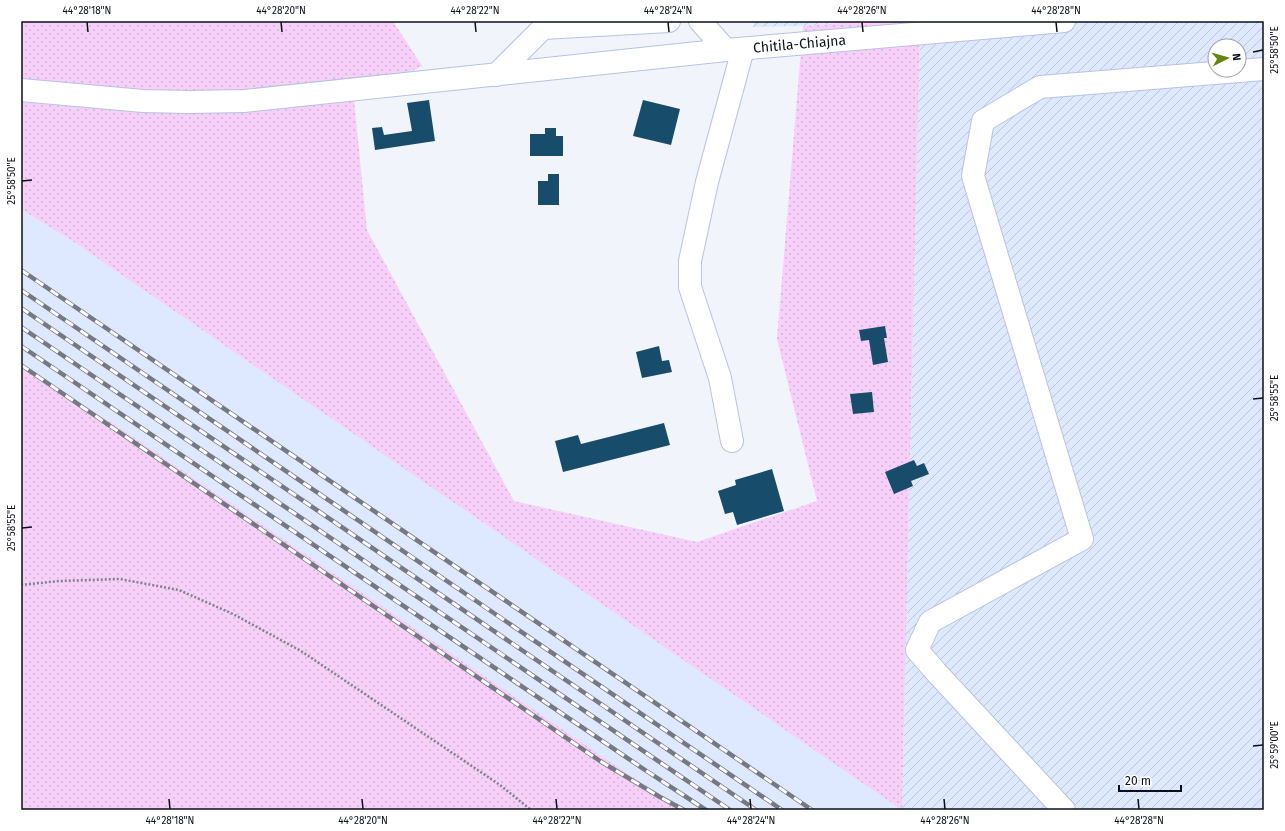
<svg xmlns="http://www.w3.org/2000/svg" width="1285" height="831" viewBox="0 0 1285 831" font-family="'Fira Sans',sans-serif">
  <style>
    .built { fill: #dee8fe }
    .industrial { fill: url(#industrial-furrows); fill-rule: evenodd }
    .grass { fill: url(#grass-dots) }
    .building { fill: #174c6b }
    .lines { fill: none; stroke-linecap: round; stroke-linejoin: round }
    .minor-casing { stroke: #b7c3e1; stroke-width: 24 }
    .path { stroke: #80838b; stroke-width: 2.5; stroke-dasharray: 2 2; stroke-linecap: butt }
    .minor { stroke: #fff; stroke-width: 22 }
    .rail-casing { stroke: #767982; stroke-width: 4.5 }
    .rail { stroke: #fff; stroke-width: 3; stroke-dasharray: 9; stroke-linecap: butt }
    .ticks { fill: none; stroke: #0b0f19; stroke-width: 1.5 }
    .labels { text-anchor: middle; stroke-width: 4; stroke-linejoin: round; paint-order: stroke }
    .street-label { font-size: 14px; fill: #0b0f19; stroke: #fff }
    .neatline { fill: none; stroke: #0b0f19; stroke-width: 1.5 }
    .ticks-label { font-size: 10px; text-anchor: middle; fill: #0b0f19 }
  </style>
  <defs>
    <pattern id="industrial-furrows" width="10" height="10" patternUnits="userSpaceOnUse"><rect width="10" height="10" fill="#dee8fe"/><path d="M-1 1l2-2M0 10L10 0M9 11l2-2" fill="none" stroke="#bdc6d9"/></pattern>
    <pattern id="grass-dots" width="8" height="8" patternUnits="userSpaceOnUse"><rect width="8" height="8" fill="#f7d0fa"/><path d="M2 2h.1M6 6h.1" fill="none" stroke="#d2b1d6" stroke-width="1.8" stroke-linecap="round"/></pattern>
  </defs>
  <rect width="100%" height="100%" fill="#f1f4fa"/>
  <path class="built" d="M21 209 71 240 903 810H681L114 424 21 368Z"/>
  <g class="industrial">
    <path d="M755 21H861L803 26 753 27Z"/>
    <path d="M920 21H1264V810H902ZM1215 46H1239V70H1215Z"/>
  </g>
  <g class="grass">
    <path d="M21 21H393L422 66 354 100 367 230 514 501 697 542 817 501 777 339 803 26 861 21H920L902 810 71 240 21 209Z"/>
    <path d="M21 368 114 424 681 810H21Z"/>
  </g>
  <g class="building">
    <path d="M429 100 435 141 375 150 372 128 382 127 384 135 412 131 407 103Z"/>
    <path d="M643 100 680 109 671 145 633 136Z"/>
    <path d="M545 128H556V136H563V156H530V134H545Z"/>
    <path d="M548 174H559V205H538V181H548Z"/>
    <path d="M885 326 887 338H884L888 362 873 365 869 340 861 341 859 330Z"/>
    <path d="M659 346 662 361 669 360 672 372 642 378 636 352Z"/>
    <path d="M872 392 874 412 853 414 850 394Z"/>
    <path d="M664 423 670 445 563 472 555 441 578 435 581 444Z"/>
    <path d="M914 460 917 466 924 463 929 474 911 481 913 486 894 494 885 472Z"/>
    <path d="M772 469 784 511 737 525 733 512 725 514 718 491 736 485 735 480Z"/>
  </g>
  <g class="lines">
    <g class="minor-casing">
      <g id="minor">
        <path d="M700 21 726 50"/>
        <path d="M543 28 669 21"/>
        <path d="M496 75 550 21"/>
        <path id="s1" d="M21 90 143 101 189 102 244 101 726 50 1064 21"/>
        <path d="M732 441 720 378 690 287V261L707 182 743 49"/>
        <path d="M1064 810 936 672 917 650 930 622 1082 539 973 176 983 121 1040 87 1264 69"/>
      </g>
    </g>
    <path class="path" d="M21 585 59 581 120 579 179 590 233 614 301 651 500 785 531 810"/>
    <use href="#minor" class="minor"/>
    <g class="rail-casing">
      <g id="rail">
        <path d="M21 270 812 810"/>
        <path d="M21 290 782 810"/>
        <path d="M21 308 756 810"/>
        <path d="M21 327 730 810"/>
        <path d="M21 346 645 770 706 810"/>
        <path d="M21 365 600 761 660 797 684 810"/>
      </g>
    </g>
    <use href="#rail" class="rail"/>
  </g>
  <path class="ticks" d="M87 22 88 32M281 22 282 32M475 22 476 32M668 22 669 32M862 22 863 32M1056 22 1057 32M1253 52 1263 50M22 181 32 180M1253 399 1263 398M22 528 32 527M1253 746 1263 745M169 799 170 809M362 799 363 809M556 799 557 809M750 799 751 809M944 799 945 809M1138 799 1139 809"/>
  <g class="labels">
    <g class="street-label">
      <text dy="5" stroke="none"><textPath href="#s1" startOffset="782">Chitila-Chiajna</textPath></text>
    </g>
  </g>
  <rect width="1285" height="831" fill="none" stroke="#ffffff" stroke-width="44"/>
  <g transform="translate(1227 58) rotate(84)"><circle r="19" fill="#ffffff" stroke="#9d9fa3"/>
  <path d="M0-3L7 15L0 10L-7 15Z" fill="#62870a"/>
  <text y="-6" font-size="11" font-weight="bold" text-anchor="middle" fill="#0b0f19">N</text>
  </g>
  <path d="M1119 785v6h62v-6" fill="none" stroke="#0b0f19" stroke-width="2"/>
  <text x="1125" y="785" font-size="12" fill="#0b0f19" stroke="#ffffff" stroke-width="3" paint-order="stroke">20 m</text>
  <rect x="22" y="22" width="1241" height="787" class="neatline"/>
  <g class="ticks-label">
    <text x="87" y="14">44°28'18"N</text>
    <text x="281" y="14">44°28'20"N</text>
    <text x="475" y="14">44°28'22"N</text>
    <text x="668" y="14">44°28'24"N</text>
    <text x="862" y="14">44°28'26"N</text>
    <text x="1056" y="14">44°28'28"N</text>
    <text transform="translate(1274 50) rotate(-90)" y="4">25°58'50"E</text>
    <text transform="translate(11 181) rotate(-90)" y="4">25°58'50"E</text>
    <text transform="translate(1274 398) rotate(-90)" y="4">25°58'55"E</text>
    <text transform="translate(11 528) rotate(-90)" y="4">25°58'55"E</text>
    <text transform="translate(1274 745) rotate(-90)" y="4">25°59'00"E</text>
    <text x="170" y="824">44°28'18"N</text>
    <text x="363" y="824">44°28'20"N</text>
    <text x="557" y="824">44°28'22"N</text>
    <text x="751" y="824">44°28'24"N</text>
    <text x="945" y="824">44°28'26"N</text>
    <text x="1139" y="824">44°28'28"N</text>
  </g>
</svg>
